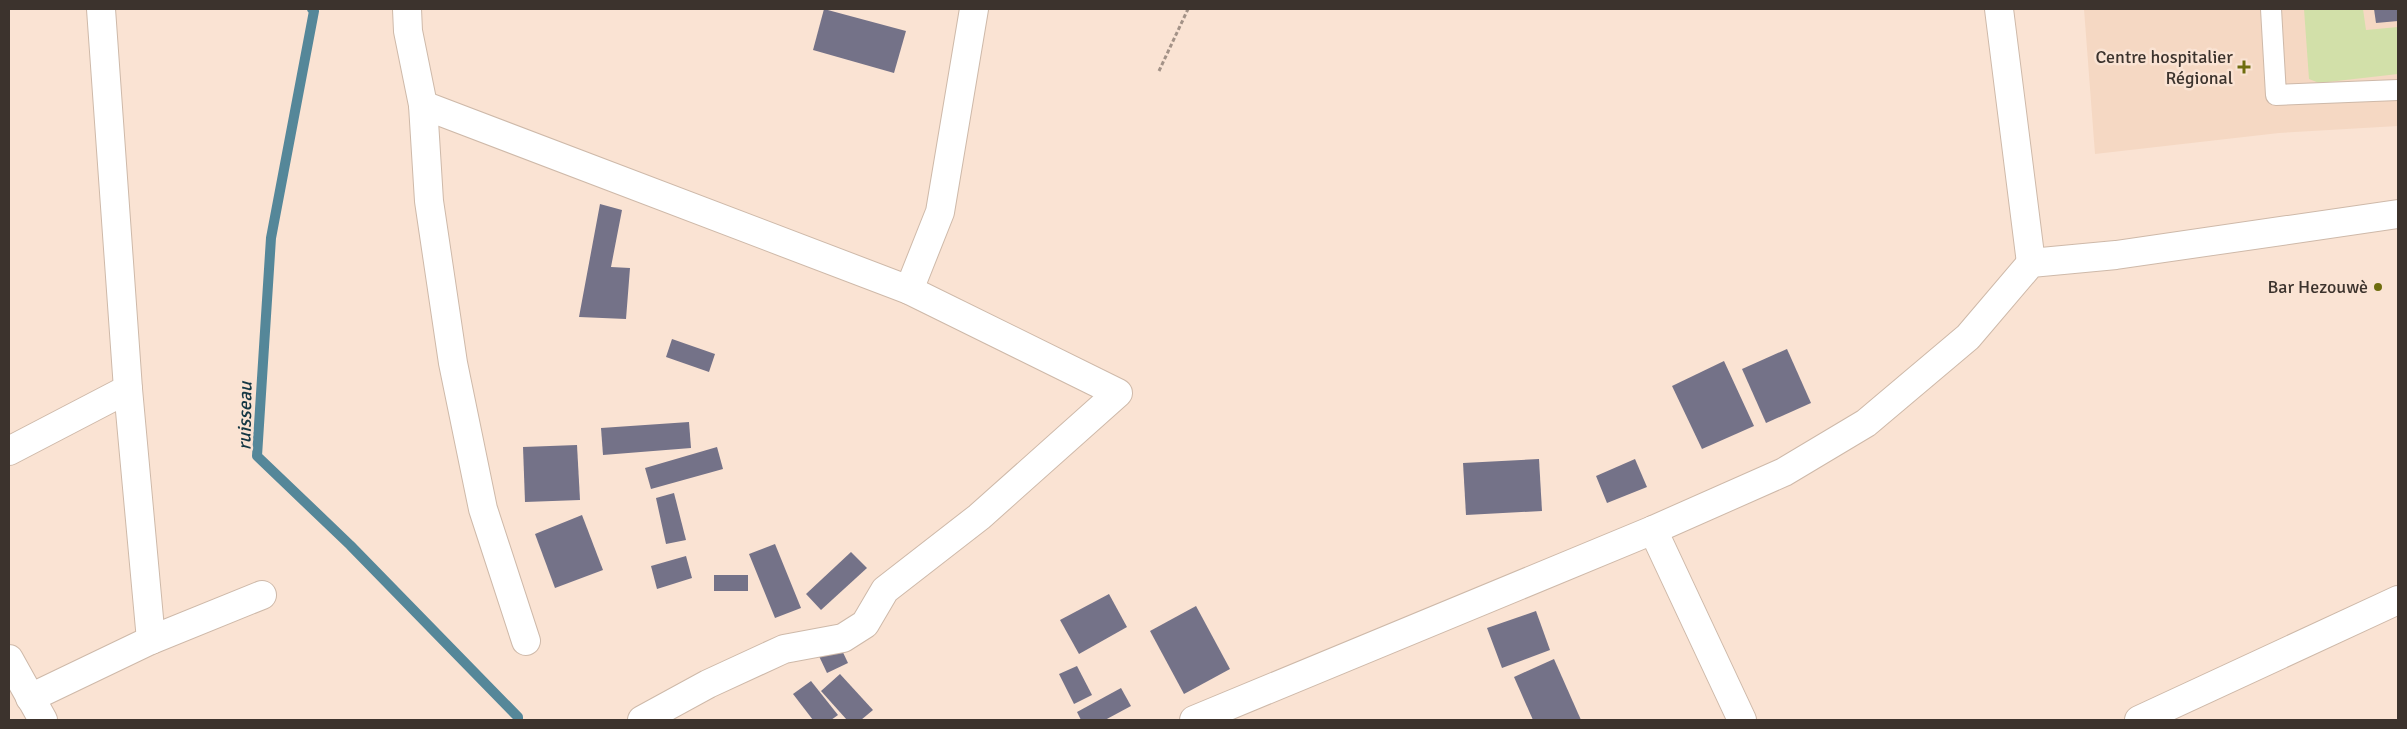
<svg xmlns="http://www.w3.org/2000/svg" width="2407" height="729" viewBox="0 0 2407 729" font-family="Signika,sans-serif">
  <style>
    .built { fill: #f5d8c3 }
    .green { fill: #d2e0a9 }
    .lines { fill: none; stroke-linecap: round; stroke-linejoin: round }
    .stream { stroke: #558799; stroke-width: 10 }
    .building { fill: #747288 }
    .service-casing { stroke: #ceb9a9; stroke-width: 22 }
    .minor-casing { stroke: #ceb9a9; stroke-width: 30 }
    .path { stroke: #a39287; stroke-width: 3; stroke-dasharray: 4 2.5; stroke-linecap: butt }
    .service { stroke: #fff; stroke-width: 20 }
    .minor { stroke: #fff; stroke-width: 28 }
    .poi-dot { fill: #6e6d0e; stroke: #fae3d3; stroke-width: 2 }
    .labels { text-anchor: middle; stroke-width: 5; stroke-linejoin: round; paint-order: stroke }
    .poi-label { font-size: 18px; fill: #3c332d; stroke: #fae3d3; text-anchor: end }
    .water-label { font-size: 19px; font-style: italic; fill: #143744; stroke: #fae3d3 }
  </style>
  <rect width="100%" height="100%" fill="#fae3d3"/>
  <path class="built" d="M2084 9H2398V126L2279 133 2095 154Z"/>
  <path class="green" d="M2304 9H2363L2366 30 2398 27V74L2319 83 2309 79Z"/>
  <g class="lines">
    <path class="stream" d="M312 9 314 11 271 238 257 456 350 545 518 717V720"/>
  </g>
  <g class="building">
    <path d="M824 9 906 31 894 73 813 50Z"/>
    <path d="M2374 9H2398V21L2376 23Z"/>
    <path d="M600 204 622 210 611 267 630 268 626 319 579 317Z"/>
    <path d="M672 339 715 354 709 372 666 357Z"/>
    <path d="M1787 349 1811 403 1766 423 1742 369Z"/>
    <path d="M1724 361 1754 426 1702 449 1672 386Z"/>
    <path d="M689 422 691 448 603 455 601 428Z"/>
    <path d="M577 445 580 500 525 502 523 447Z"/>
    <path d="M717 447 723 469 651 489 645 468Z"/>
    <path d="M1539 459 1542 511 1466 515 1463 463Z"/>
    <path d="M1635 459 1647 487 1607 503 1596 476Z"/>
    <path d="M674 493 686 540 666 544 656 498Z"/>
    <path d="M582 515 603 570 555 588 535 534Z"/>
    <path d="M775 544 801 608 775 618 749 554Z"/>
    <path d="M851 552 867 568 821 610 806 594Z"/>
    <path d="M686 556 692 578 657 589 651 566Z"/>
    <rect x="714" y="575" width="34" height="16"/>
    <path d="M1109 594 1127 627 1079 654 1060 620Z"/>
    <path d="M1196 606 1230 669 1184 694 1150 631Z"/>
    <path d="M1536 611 1550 650 1502 668 1487 628Z"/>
    <path d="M839 644 848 663 827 673 818 654Z"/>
    <path d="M1554 659 1581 720H1533L1514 677Z"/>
    <path d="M1077 666 1092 695 1074 704 1059 674Z"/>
    <path d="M840 674 873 710 861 720H847L821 691Z"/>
    <path d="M811 681 838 715 831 720H813L793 694Z"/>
    <path d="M1121 688 1131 706 1105 720H1081L1077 712Z"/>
  </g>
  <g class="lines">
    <g class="service-casing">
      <path id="service" d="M2271 9 2276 95 2398 90"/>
    </g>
    <g class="minor-casing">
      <g id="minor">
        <path d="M407 9 408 31 423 105 429 201 453 363 483 509 526 641"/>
        <path d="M1999 9 2031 263"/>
        <path d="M423 105 909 290 940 212 974 9"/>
        <path d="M128 389 151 640"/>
        <path d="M9 451 128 389 101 9"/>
        <path d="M1653 530 1742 720"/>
        <path d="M9 659 43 720"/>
        <path d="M30 698 151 640 262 595"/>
        <path d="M642 720 708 684 784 649 843 638 865 624 885 590 979 517 1118 393 909 290"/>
        <path d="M1194 720 1653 530 1784 472 1866 423 1968 337 2031 263 2116 255 2398 214"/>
        <path d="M2139 720 2398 600"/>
      </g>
    </g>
    <path class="path" d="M1159 71 1188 9"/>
    <use href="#service" class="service"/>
    <use href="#minor" class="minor"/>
  </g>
  <g class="poi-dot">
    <path d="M2241.5 59.5h5v5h5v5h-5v5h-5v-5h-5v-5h5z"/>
    <circle cx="2378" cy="287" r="5"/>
  </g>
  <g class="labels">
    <g class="poi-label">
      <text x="2233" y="63">Centre hospitalier<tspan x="2233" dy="21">Régional</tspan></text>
      <text x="2368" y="293">Bar Hezouwè</text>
    </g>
    <g class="water-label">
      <text transform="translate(244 416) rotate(-89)" y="7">ruisseau</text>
    </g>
  </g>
  <rect width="2407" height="729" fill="none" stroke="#3c332d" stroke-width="20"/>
</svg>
